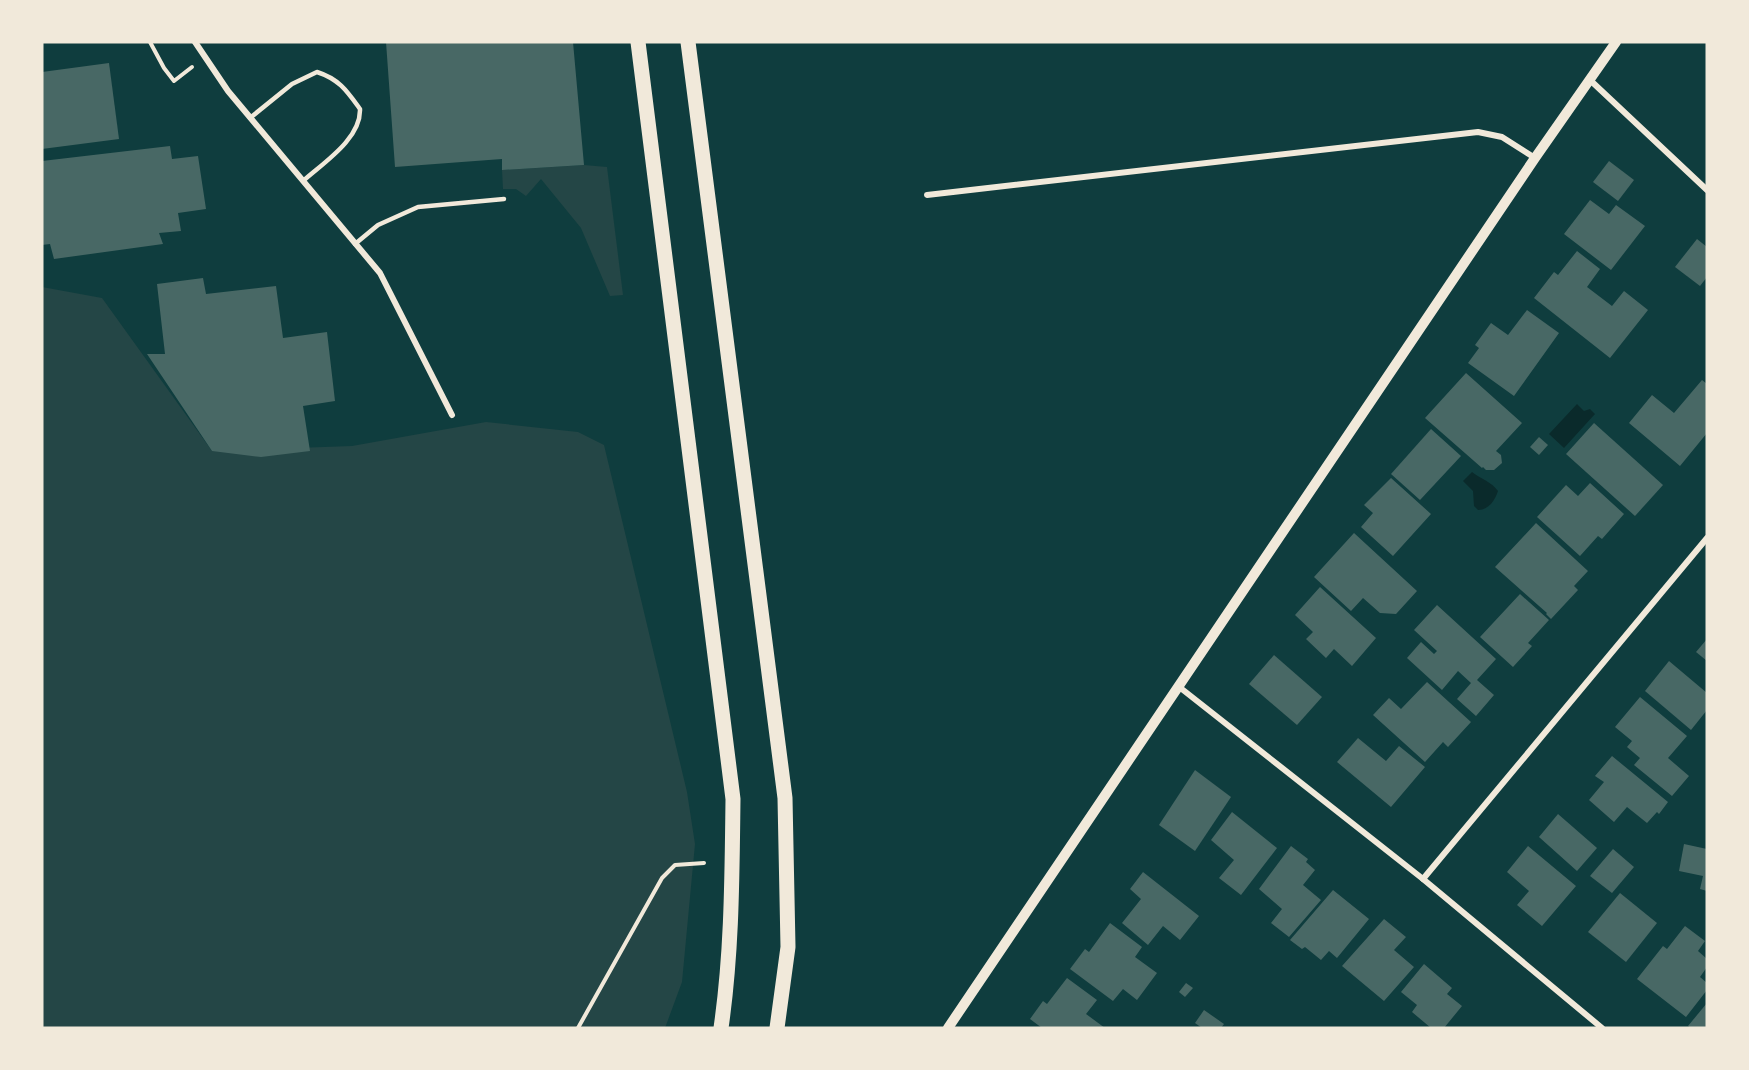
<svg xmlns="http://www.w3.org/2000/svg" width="1749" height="1070" viewBox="0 0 1749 1070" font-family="Arial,sans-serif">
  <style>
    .green { fill: #244646 }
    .water { fill: #0a2a2b }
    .building { fill: #486865 }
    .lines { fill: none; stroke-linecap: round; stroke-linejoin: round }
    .path { stroke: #f1e9da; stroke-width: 4 }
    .service { stroke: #f1e9da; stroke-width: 4.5 }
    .minor { stroke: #f1e9da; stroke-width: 6 }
    .tertiary { stroke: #f1e9da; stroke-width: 10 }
    .primary { stroke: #f1e9da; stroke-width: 15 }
  </style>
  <rect width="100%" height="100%" fill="#0f3d3e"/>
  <g class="green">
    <path d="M584 165 607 167 623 295 610 296 581 228 541 179 526 196 516 189H503L502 170Z"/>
    <path d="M42 287 102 298 212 451 352 446 486 422 578 432 604 445 687 792 695 844 682 982 665 1028H42Z"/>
  </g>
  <g class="water">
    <path d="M1577 404 1584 411 1590 409 1595 414 1564 448 1549 434Z"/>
    <path d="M1472 472C1481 479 1492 482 1498 491 1495 500 1489 510 1478 510L1474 506 1473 491 1463 481Z"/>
  </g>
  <g class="building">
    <path d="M386 42H573L584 165 502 170V159L395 167Z"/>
    <path d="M109 63 119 139 42 149V72Z"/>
    <path d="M170 146 172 159 198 156 206 209 178 213 181 231 159 233 163 244 54 259 50 244 42 245V161Z"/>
    <path d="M1609 161 1634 180 1618 201 1593 182Z"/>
    <path d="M1590 200 1609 214 1616 205 1645 226 1611 270 1564 234Z"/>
    <path d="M1697 239 1707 247V277L1700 286 1675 267Z"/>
    <path d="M1577 251 1600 269 1587 287 1612 306 1624 291 1648 310 1610 358 1534 298 1554 272 1558 275Z"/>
    <path d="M203 278 206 294 276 286 283 338 327 332 335 401 303 406 310 451 261 457 212 451 147 354H165L157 284Z"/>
    <path d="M1527 310 1559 333 1514 396 1468 363 1479 348 1475 345 1491 323 1508 335Z"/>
    <path d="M1466 373 1522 423 1496 451 1501 455 1502 463 1494 470H1486L1483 467 1482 468 1425 418Z"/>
    <path d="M1702 380 1707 384V433L1680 466 1629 423 1652 395 1674 413Z"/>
    <path d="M1594 423 1663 485 1635 516 1566 454Z"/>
    <path d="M1431 429 1461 456 1420 500 1391 474Z"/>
    <path d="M1539 437 1548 445 1539 455 1530 447Z"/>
    <path d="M1391 478 1431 514 1393 556 1361 527 1373 513 1364 505Z"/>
    <path d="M1590 483 1624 514 1602 539 1598 536 1580 556 1537 517 1566 485 1578 496Z"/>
    <path d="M1536 523 1588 571 1574 586 1578 590 1551 619 1546 614 1547 613 1495 567Z"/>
    <path d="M1354 533 1417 591 1396 614 1380 613 1363 598 1351 611 1314 577Z"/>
    <path d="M1320 587 1376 638 1352 666 1334 649 1326 658 1306 639 1313 632 1295 615Z"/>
    <path d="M1520 594 1549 620 1528 643 1532 646 1513 667 1480 637Z"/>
    <path d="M1437 605 1496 659 1477 680 1494 695 1476 716 1457 699 1471 683 1458 671 1442 690 1407 658 1421 642 1434 654 1437 651 1414 630Z"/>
    <path d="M1707 639V661L1696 652Z"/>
    <path d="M1274 655 1322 697 1297 725 1249 684Z"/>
    <path d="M1669 661 1707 693V710L1691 730 1645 691Z"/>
    <path d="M1427 682 1471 722 1448 747 1443 742 1425 762 1373 715 1389 698 1401 709Z"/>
    <path d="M1640 697 1687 736 1668 758 1689 776 1672 796 1634 765 1640 758 1627 747 1632 741 1615 727Z"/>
    <path d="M1358 738 1386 761 1399 746 1425 767 1391 807 1337 762Z"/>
    <path d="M1612 756 1668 802 1659 814 1657 812 1647 823 1627 807 1614 822 1589 800 1604 782 1595 776Z"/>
    <path d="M1195 770 1231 797 1195 851 1159 825Z"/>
    <path d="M1232 812 1277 848 1241 895 1219 878 1234 860 1211 840Z"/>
    <path d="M1558 814 1597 848 1577 871 1539 837Z"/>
    <path d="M1684 844 1707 849V891L1700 889 1703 876 1679 871Z"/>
    <path d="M1291 846 1308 859 1306 862 1315 870 1303 885 1321 900 1289 937 1271 923 1282 909 1259 889Z"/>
    <path d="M1528 846 1576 886 1542 926 1517 905 1529 891 1507 872Z"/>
    <path d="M1613 849 1634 867 1612 893 1590 876Z"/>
    <path d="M1143 872 1199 916 1180 940 1163 926 1148 945 1122 923 1141 899 1130 889Z"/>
    <path d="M1333 890 1369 919 1337 958 1329 951 1321 960 1305 947 1302 949 1290 940Z"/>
    <path d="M1620 893 1657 923 1626 962 1588 932Z"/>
    <path d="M1384 919 1406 937 1394 950 1414 967 1384 1001 1342 966Z"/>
    <path d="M1110 923 1142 947 1135 957 1157 973 1137 1000 1123 989 1113 1001 1070 969 1085 949 1089 952Z"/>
    <path d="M1685 926 1705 941 1698 951 1707 959V967L1700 977 1707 983V990L1686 1017 1637 979 1663 946 1667 949Z"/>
    <path d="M1424 964 1452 988 1447 994 1462 1006 1444 1028H1431L1412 1012 1417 1005 1401 992Z"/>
    <path d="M1067 978 1097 1000 1086 1014 1105 1028H1042L1030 1019 1043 1001 1047 1004Z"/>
    <path d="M1186 983 1193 988 1185 997 1179 992Z"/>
    <path d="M1707 1003V1028H1691L1688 1026Z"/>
    <path d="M1204 1010 1224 1024 1221 1028H1202L1195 1023Z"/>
  </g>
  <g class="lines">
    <g class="path">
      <path d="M150 42 164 68 174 81 192 67"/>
      <path d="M578 1028 662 878 675 865 704 863"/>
    </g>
    <g class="service">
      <path d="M250 118 292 84 317 72C339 79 347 91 360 109 361 139 323 163 303 181"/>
      <path d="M355 244 378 225 418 207 504 199"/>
    </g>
    <g class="minor">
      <path d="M195 42 228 91 380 273 452 415"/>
      <path d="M1590 80 1707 190"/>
      <path d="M927 195 1478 132 1502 137 1535 158"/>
      <path d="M1178 686 1423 879 1602 1028"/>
      <path d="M1423 879 1707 538"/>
    </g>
    <path class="tertiary" d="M948 1028 1535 158 1616 42"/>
    <g class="primary">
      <path d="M638 42 733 799C732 876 732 952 721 1028"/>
      <path d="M688 42 785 798 788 947 777 1028"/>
    </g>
  </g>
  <rect width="1749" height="1070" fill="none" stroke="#f1e9da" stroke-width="87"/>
</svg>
